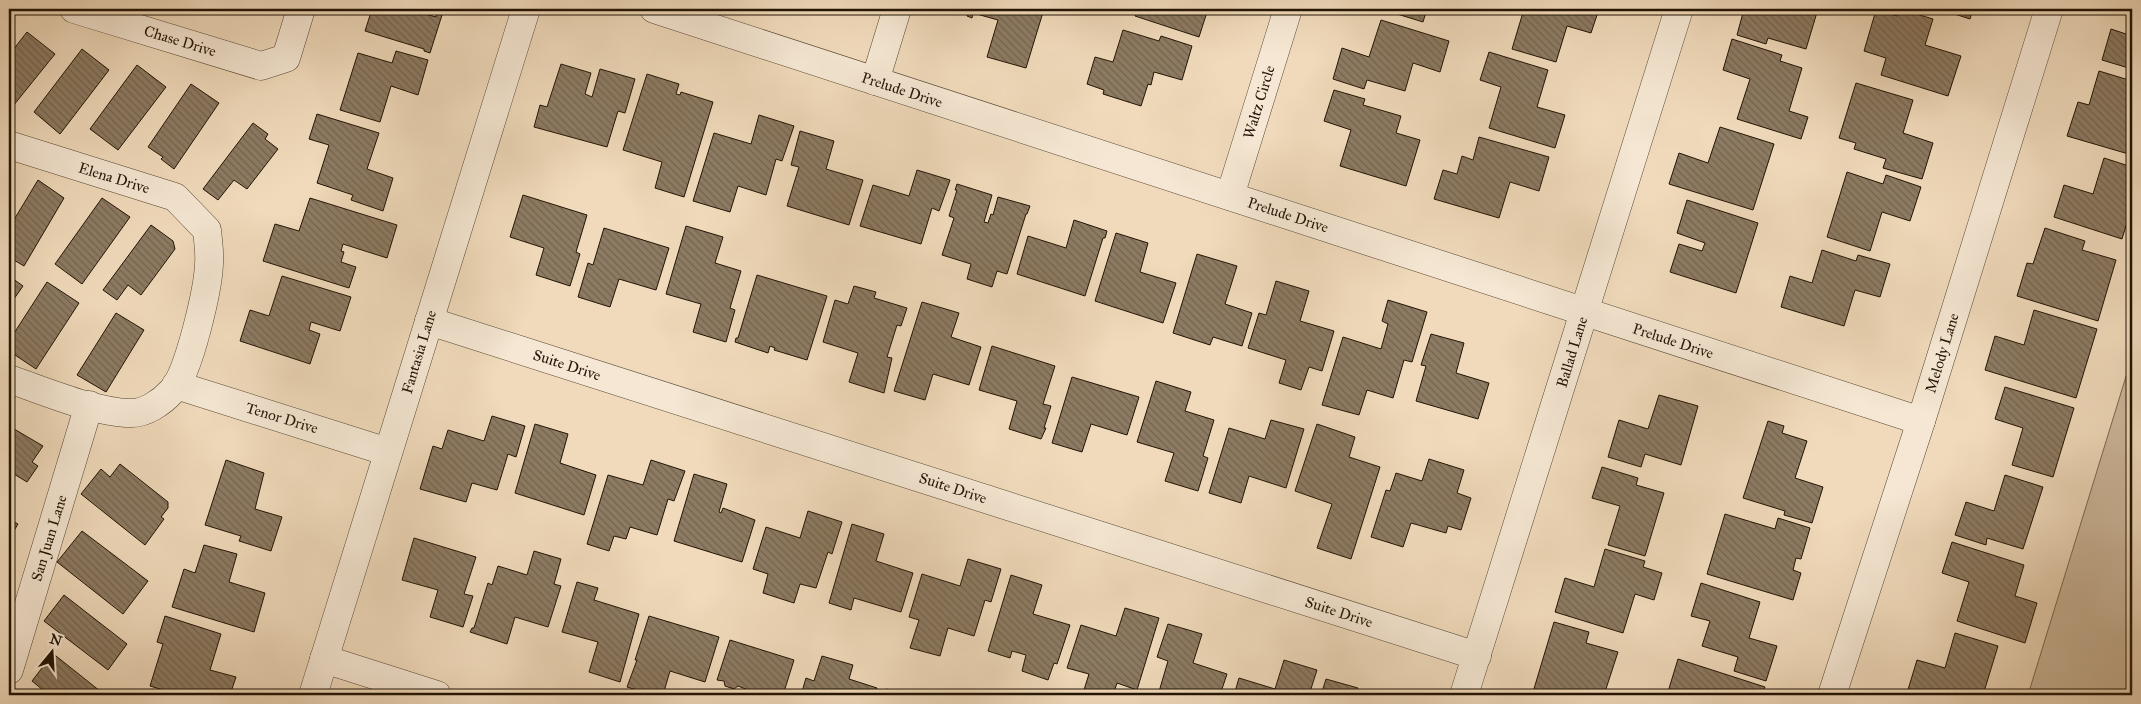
<svg xmlns="http://www.w3.org/2000/svg" width="2141" height="704" viewBox="0 0 2141 704" font-family="'IM FELL Great Primer',serif">
  <style>
    .green { fill: #cdb89c; stroke: #776650 }
    .building { fill: url(#building-back-hatch); stroke: #211404 }
    .lines { fill: none; stroke-linecap: round; stroke-linejoin: round }
    .minor-casing { stroke: #554632; stroke-width: 29 }
    .minor { stroke: #f5e7d3; stroke-width: 28 }
    .labels { text-anchor: middle; stroke-width: 4; stroke-linejoin: round; paint-order: stroke }
    .street-label { font-size: 15px; fill: #211404; stroke: #f5e7d3 }
  </style>
  <defs>
    <pattern id="building-back-hatch" width="6" height="6" patternUnits="userSpaceOnUse" patternTransform="scale(1.25)"><rect width="6" height="6" fill="#8d7b63"/><path d="M-1 5l2 2M0 0l6 6M5-1l2 2" fill="none" stroke="#73644f"/></pattern>
  </defs>
  <rect width="100%" height="100%" fill="#f0dabb"/>
  <filter id="stains"><feTurbulence type="fractalNoise" baseFrequency=".004" numOctaves="4"/><feColorMatrix values="0 0 0 0 .2 0 0 0 0 .09 0 0 0 0 .02 0 0 0 .5 -.17"/></filter>
  <radialGradient id="worn" r=".72"><stop offset=".6" stop-color="#630" stop-opacity="0"/><stop offset="1" stop-color="#630" stop-opacity=".3"/></radialGradient>
  <path class="green" d="M2132 357V695H2028Z"/>
  <g class="building">
    <path d="M372 9H415L414 11 436 17 437 13 442 15 430 53 424 51V49L365 31Z"/>
    <path d="M969 9H1044L1026 68 987 57 998 20 973 13 972 18 967 16Z"/>
    <path d="M1137 9H1208L1199 37 1135 16Z"/>
    <path d="M1381 9H1427L1423 22Z"/>
    <path d="M1524 9H1599L1591 33 1567 26 1556 62 1512 49Z"/>
    <path d="M1744 9H1818L1806 49 1768 38 1766 44 1737 35Z"/>
    <path d="M1900 9 1933 19 1925 45 1961 56 1948 96 1881 75 1886 58 1864 51 1876 10 1897 16Z"/>
    <path d="M1939 9H1973L1970 19Z"/>
    <path d="M1381 20 1449 41 1440 72 1413 63 1405 91 1367 80 1364 89 1333 79 1342 48 1369 57Z"/>
    <path d="M2111 29 2132 36V69L2102 60Z"/>
    <path d="M1123 30 1159 41 1161 36 1192 46 1182 80 1154 72 1151 85 1148 84 1141 106 1103 94 1104 90 1087 84 1095 57 1113 62Z"/>
    <path d="M27 32 55 54 9 111V55Z"/>
    <path d="M1732 39 1782 55 1780 61 1802 68 1789 111 1808 117 1801 139 1737 119 1750 79 1723 70Z"/>
    <path d="M82 49 109 70 60 134 34 112Z"/>
    <path d="M396 51 428 60 418 95 391 86 380 122 340 110 358 53 392 63Z"/>
    <path d="M1489 52 1548 70 1537 107 1565 115 1555 148 1489 128 1501 87 1480 80Z"/>
    <path d="M561 64 591 73 585 94 592 97 600 69 635 79 625 113 618 111 607 147 534 127 540 105 547 107Z"/>
    <path d="M137 65 166 87 118 150 90 129Z"/>
    <path d="M2099 71 2132 81V155L2067 136 2078 102 2089 105Z"/>
    <path d="M647 74 679 84 676 94 680 95 681 92 713 102 684 197 655 188 662 162 623 150Z"/>
    <path d="M1856 83 1913 100 1903 133 1933 143 1922 179 1883 168 1886 159 1854 149 1856 143 1839 138Z"/>
    <path d="M191 84 219 103 174 169 161 159 163 157 148 147Z"/>
    <path d="M1334 90 1365 99 1363 105 1401 116 1396 133 1420 140 1406 186 1340 166 1351 130 1324 121Z"/>
    <path d="M317 114 379 133 367 169 393 178 383 211 351 200 353 195 317 183 329 145 309 139Z"/>
    <path d="M759 115 794 126 782 161 776 159 766 195 738 186 730 212 693 201 714 133 751 144Z"/>
    <path d="M253 123 268 134 265 139 278 149 247 189 234 180 218 200 203 189Z"/>
    <path d="M1720 127 1774 144 1753 210 1669 184 1679 153 1708 163Z"/>
    <path d="M800 131 834 141 826 169 863 180 849 225 787 206 799 167 791 165Z"/>
    <path d="M1479 137 1549 157 1539 191 1510 182 1499 218 1434 199 1443 170 1457 174 1462 156 1473 160Z"/>
    <path d="M2104 158 2132 167V206L2122 239 2054 217 2064 185 2093 194Z"/>
    <path d="M917 170 950 180 939 211 932 208 921 244 860 226 873 185 909 196Z"/>
    <path d="M1847 172 1883 184 1886 175 1921 187 1910 221 1882 212 1870 251 1827 237Z"/>
    <path d="M38 180 64 198 24 266 9 257V228Z"/>
    <path d="M957 184 992 195 984 222 988 223 991 214 993 215 998 197 1030 206 1027 214H1026L1007 274 997 271 992 287 967 279 971 264 942 255 954 218 949 216 957 190H955Z"/>
    <path d="M523 195 587 215 576 252 580 254 570 286 536 275 544 248 510 237Z"/>
    <path d="M102 198 130 217 82 284 55 264Z"/>
    <path d="M310 198 397 225 387 258 343 244 341 251 344 252 341 262 356 267 349 288 263 261 275 224 299 231Z"/>
    <path d="M1687 200 1758 223 1736 293 1670 272 1679 244 1702 251 1705 243 1677 233Z"/>
    <path d="M1074 220 1107 231 1105 238H1103L1085 296 1017 274 1028 236 1066 248Z"/>
    <path d="M151 225 173 241 175 249 141 295 128 285 117 300 103 290Z"/>
    <path d="M686 226 723 237 715 263 741 271 730 308 735 310 726 342 693 332 701 304 666 294Z"/>
    <path d="M604 228 669 248 656 290 619 279 610 307 578 297 588 263 593 265Z"/>
    <path d="M2045 228 2085 241 2082 250 2116 260 2098 321 2017 296 2027 263 2033 264Z"/>
    <path d="M1116 233 1148 243 1140 272 1176 283 1163 323 1095 301Z"/>
    <path d="M1822 250 1856 261 1858 255 1890 264 1880 297 1855 290 1844 326 1781 307 1790 276 1812 283Z"/>
    <path d="M1197 254 1237 266 1225 304 1252 313 1242 346 1213 337 1210 345 1173 333Z"/>
    <path d="M757 275 827 296 807 360 774 350 775 348 770 346 768 353 735 342 736 338H738Z"/>
    <path d="M9 276 23 286 9 306Z"/>
    <path d="M282 276 351 297 340 331 311 322 309 330 320 334 310 364 240 341 250 310 269 316Z"/>
    <path d="M1276 281 1309 291 1300 321 1334 331 1322 371 1309 367 1301 390 1279 383 1286 360 1248 348 1259 313 1266 315Z"/>
    <path d="M47 282 79 303 36 369 9 351V341Z"/>
    <path d="M854 286 876 292 874 298 907 308 901 326 897 325 887 357 892 358 884 393 849 382 858 353 823 342 835 300 848 304Z"/>
    <path d="M1388 300 1427 312 1412 362 1404 360 1393 398 1367 390 1359 415 1322 405 1343 337 1381 349 1388 324 1382 321Z"/>
    <path d="M922 302 959 313 951 337 981 347 969 385 933 374 925 400 894 391Z"/>
    <path d="M2034 310 2097 329 2076 398 1985 370 1995 336 2024 345Z"/>
    <path d="M116 313 144 330 106 392 77 375Z"/>
    <path d="M1431 334 1464 343 1456 373 1489 383 1478 419 1416 401 1426 366 1421 365Z"/>
    <path d="M992 346 1055 366 1043 404 1051 406 1044 428H1046L1041 439 1009 429 1017 401 979 390Z"/>
    <path d="M1072 377 1139 397 1127 435 1091 424 1082 452 1052 443Z"/>
    <path d="M1156 381 1191 392 1185 411 1214 420 1203 456 1208 458 1198 491 1165 481 1174 453 1137 442Z"/>
    <path d="M2005 387 2074 408 2053 477 2012 465 2023 428 1995 419Z"/>
    <path d="M1659 395 1698 406 1681 465 1645 454 1641 467 1608 457 1619 420 1648 429Z"/>
    <path d="M492 416 525 426 516 457 508 454 497 490 472 483 466 502 420 489 433 446 442 449 448 430 484 441Z"/>
    <path d="M1271 420 1304 429 1286 488 1249 476 1241 503 1209 493 1229 428 1265 439Z"/>
    <path d="M1768 421 1784 426 1782 433 1807 441 1795 478 1823 487 1812 523 1784 515 1785 511 1743 498Z"/>
    <path d="M535 424 568 434 560 463 596 475 584 515 515 493Z"/>
    <path d="M1317 424 1355 437 1349 457 1380 467 1351 559 1317 548 1332 504 1295 491Z"/>
    <path d="M9 426 43 446 32 462 38 466 27 482 9 471Z"/>
    <path d="M1429 459 1464 470 1457 493 1471 498 1461 530 1448 526 1446 533 1411 523 1403 547 1371 537 1386 490 1390 491 1396 473 1422 481Z"/>
    <path d="M226 460 264 473 255 509 282 517 271 551 239 541 241 536 205 525Z"/>
    <path d="M651 460 685 471 674 501 668 499 657 535 630 527 626 539 614 536 609 551 587 544 608 475 643 485Z"/>
    <path d="M120 464 168 502V508L161 517 164 519 145 545 81 494 101 469 110 477Z"/>
    <path d="M1602 467 1638 478 1636 485 1664 493 1645 556 1608 545 1620 506 1592 498Z"/>
    <path d="M694 474 727 484 719 512 721 513 723 508 755 520 742 562 674 541Z"/>
    <path d="M2005 475 2043 487 2023 549 1987 538 1986 545 1955 535 1966 502 1994 511Z"/>
    <path d="M808 511 842 522 832 554 828 552 816 588 800 584 794 603 763 593 768 574 753 569 766 527 800 538Z"/>
    <path d="M1725 514 1775 529 1778 518 1810 528 1801 559 1796 558 1793 570 1801 573 1793 600 1707 574Z"/>
    <path d="M9 519 18 524 9 539Z"/>
    <path d="M852 524 884 534 876 561 913 573 901 612 854 598 851 610 829 603Z"/>
    <path d="M82 531 148 581 123 614 57 562Z"/>
    <path d="M414 538 476 557 464 594 473 596 463 627 430 617 438 590 402 580Z"/>
    <path d="M1952 542 2024 565 2015 596 2037 603 2025 643 1957 621 1969 582 1942 573Z"/>
    <path d="M204 545 237 554 229 582 265 593 254 632 172 607 184 569 195 573Z"/>
    <path d="M1605 549 1645 561 1643 567 1662 573 1654 600 1635 594 1623 633 1555 612 1565 578 1594 587Z"/>
    <path d="M534 551 561 559 554 584 561 586 548 627 515 617 507 644 470 632 472 628H474L488 583 492 585 498 566 527 575Z"/>
    <path d="M968 559 1001 569 991 602 985 600 974 636 948 628 940 656 910 648 919 620 909 617 922 574 960 586Z"/>
    <path d="M1011 575 1042 585 1033 614 1070 625 1057 664 1054 663 1048 680 1022 671 1026 655 1012 651 1010 658 988 651Z"/>
    <path d="M577 582 598 588 594 600 639 614 620 682 589 672 598 642 562 632Z"/>
    <path d="M1701 583 1760 602 1749 638 1777 646 1766 681 1734 671 1738 657 1702 646 1710 621 1691 616Z"/>
    <path d="M64 595 127 644 108 670 44 621Z"/>
    <path d="M1125 608 1159 618 1137 690 1117 683 1113 695 1083 693 1089 674 1067 668 1081 625 1116 636Z"/>
    <path d="M165 616 221 634 210 670 236 677 230 695H180L150 686 163 644 157 642Z"/>
    <path d="M649 616 719 637 705 682 670 671 663 695H653L627 687 637 660H635Z"/>
    <path d="M1554 622 1589 632 1586 643 1618 652 1604 695H1545L1533 692Z"/>
    <path d="M1168 624 1202 634 1193 663 1227 674 1220 695H1158L1168 661 1157 657Z"/>
    <path d="M1955 633 1998 646 1983 695H1915L1907 693 1917 660 1945 668Z"/>
    <path d="M730 640 794 660 783 695H752L753 692 738 686 734 689 725 686 724 681 717 680Z"/>
    <path d="M51 652 105 695H49L32 681 42 668 39 666Z"/>
    <path d="M822 656 853 665 849 679 877 688 874 695H801L806 678 814 681Z"/>
    <path d="M1678 659 1765 687 1762 695H1667Z"/>
    <path d="M1284 660 1317 670 1309 695H1234L1239 678 1275 689Z"/>
    <path d="M1326 679 1358 688 1356 695H1321Z"/>
    <path d="M886 689 908 695H884Z"/>
  </g>
  <g class="lines">
    <g class="minor-casing">
      <g id="minor">
        <path d="M74 9 261 66 286 58 301 9"/>
        <path d="M654 9 1921 421"/>
        <path d="M875 81 897 9"/>
        <path d="M9 145 175 197 207 230C208 241 210 253 209 264 208 289 189 373 172 391 162 402 145 414 130 413 96 413 42 390 9 379"/>
        <path d="M1230 196 1288 9"/>
        <path d="M429 321 1477 656"/>
        <path d="M176 385 388 452"/>
        <path d="M324 659 437 695"/>
        <path d="M9 670 89 405"/>
        <path d="M313 695 526 9"/>
        <path d="M1464 695 1679 9"/>
        <path d="M1832 695 1921 421 2049 9"/>
      </g>
    </g>
    <use href="#minor" class="minor"/>
  </g>
  <g class="labels">
    <g class="street-label">
      <text transform="translate(180 41) rotate(17)" y="5">Chase Drive</text>
      <text transform="translate(902 90) rotate(18)" y="5">Prelude Drive</text>
      <text transform="translate(1259 102) rotate(-73)" y="5">Waltz Circle</text>
      <text transform="translate(114 178) rotate(17)" y="5">Elena Drive</text>
      <text transform="translate(1288 215) rotate(18)" y="5">Prelude Drive</text>
      <text transform="translate(1673 341) rotate(18)" y="5">Prelude Drive</text>
      <text transform="translate(419 352) rotate(-73)" y="5">Fantasia Lane</text>
      <text transform="translate(1572 352) rotate(-73)" y="5">Ballad Lane</text>
      <text transform="translate(1942 353) rotate(-73)" y="5">Melody Lane</text>
      <text transform="translate(567 365) rotate(18)" y="5">Suite Drive</text>
      <text transform="translate(282 418) rotate(17)" y="5">Tenor Drive</text>
      <text transform="translate(953 488) rotate(18)" y="5">Suite Drive</text>
      <text transform="translate(49 538) rotate(-73)" y="5">San Juan Lane</text>
      <text transform="translate(1339 612) rotate(18)" y="5">Suite Drive</text>
    </g>
  </g>
  <rect width="2141" height="704" fill="none" stroke="#f0dabb" stroke-width="30"/>
  <rect x="10" y="10" width="2121" height="684" fill="none" stroke="#211404" stroke-width="2.5"/>
  <rect x="15" y="15" width="2111" height="674" fill="none" stroke="#211404"/>
  <g transform="translate(52 652) rotate(18)" stroke="#f5e7d3" stroke-width="4" paint-order="stroke">
  <path d="M0-4L9 19L0 12L-9 19Z" fill="#211404"/>
  <text y="-8" font-size="14" font-weight="bold" text-anchor="middle" fill="#211404">N</text>
  </g>
  <rect width="100%" height="100%" filter="url(#stains)"/>
  <rect width="100%" height="100%" fill="url(#worn)"/>
</svg>
